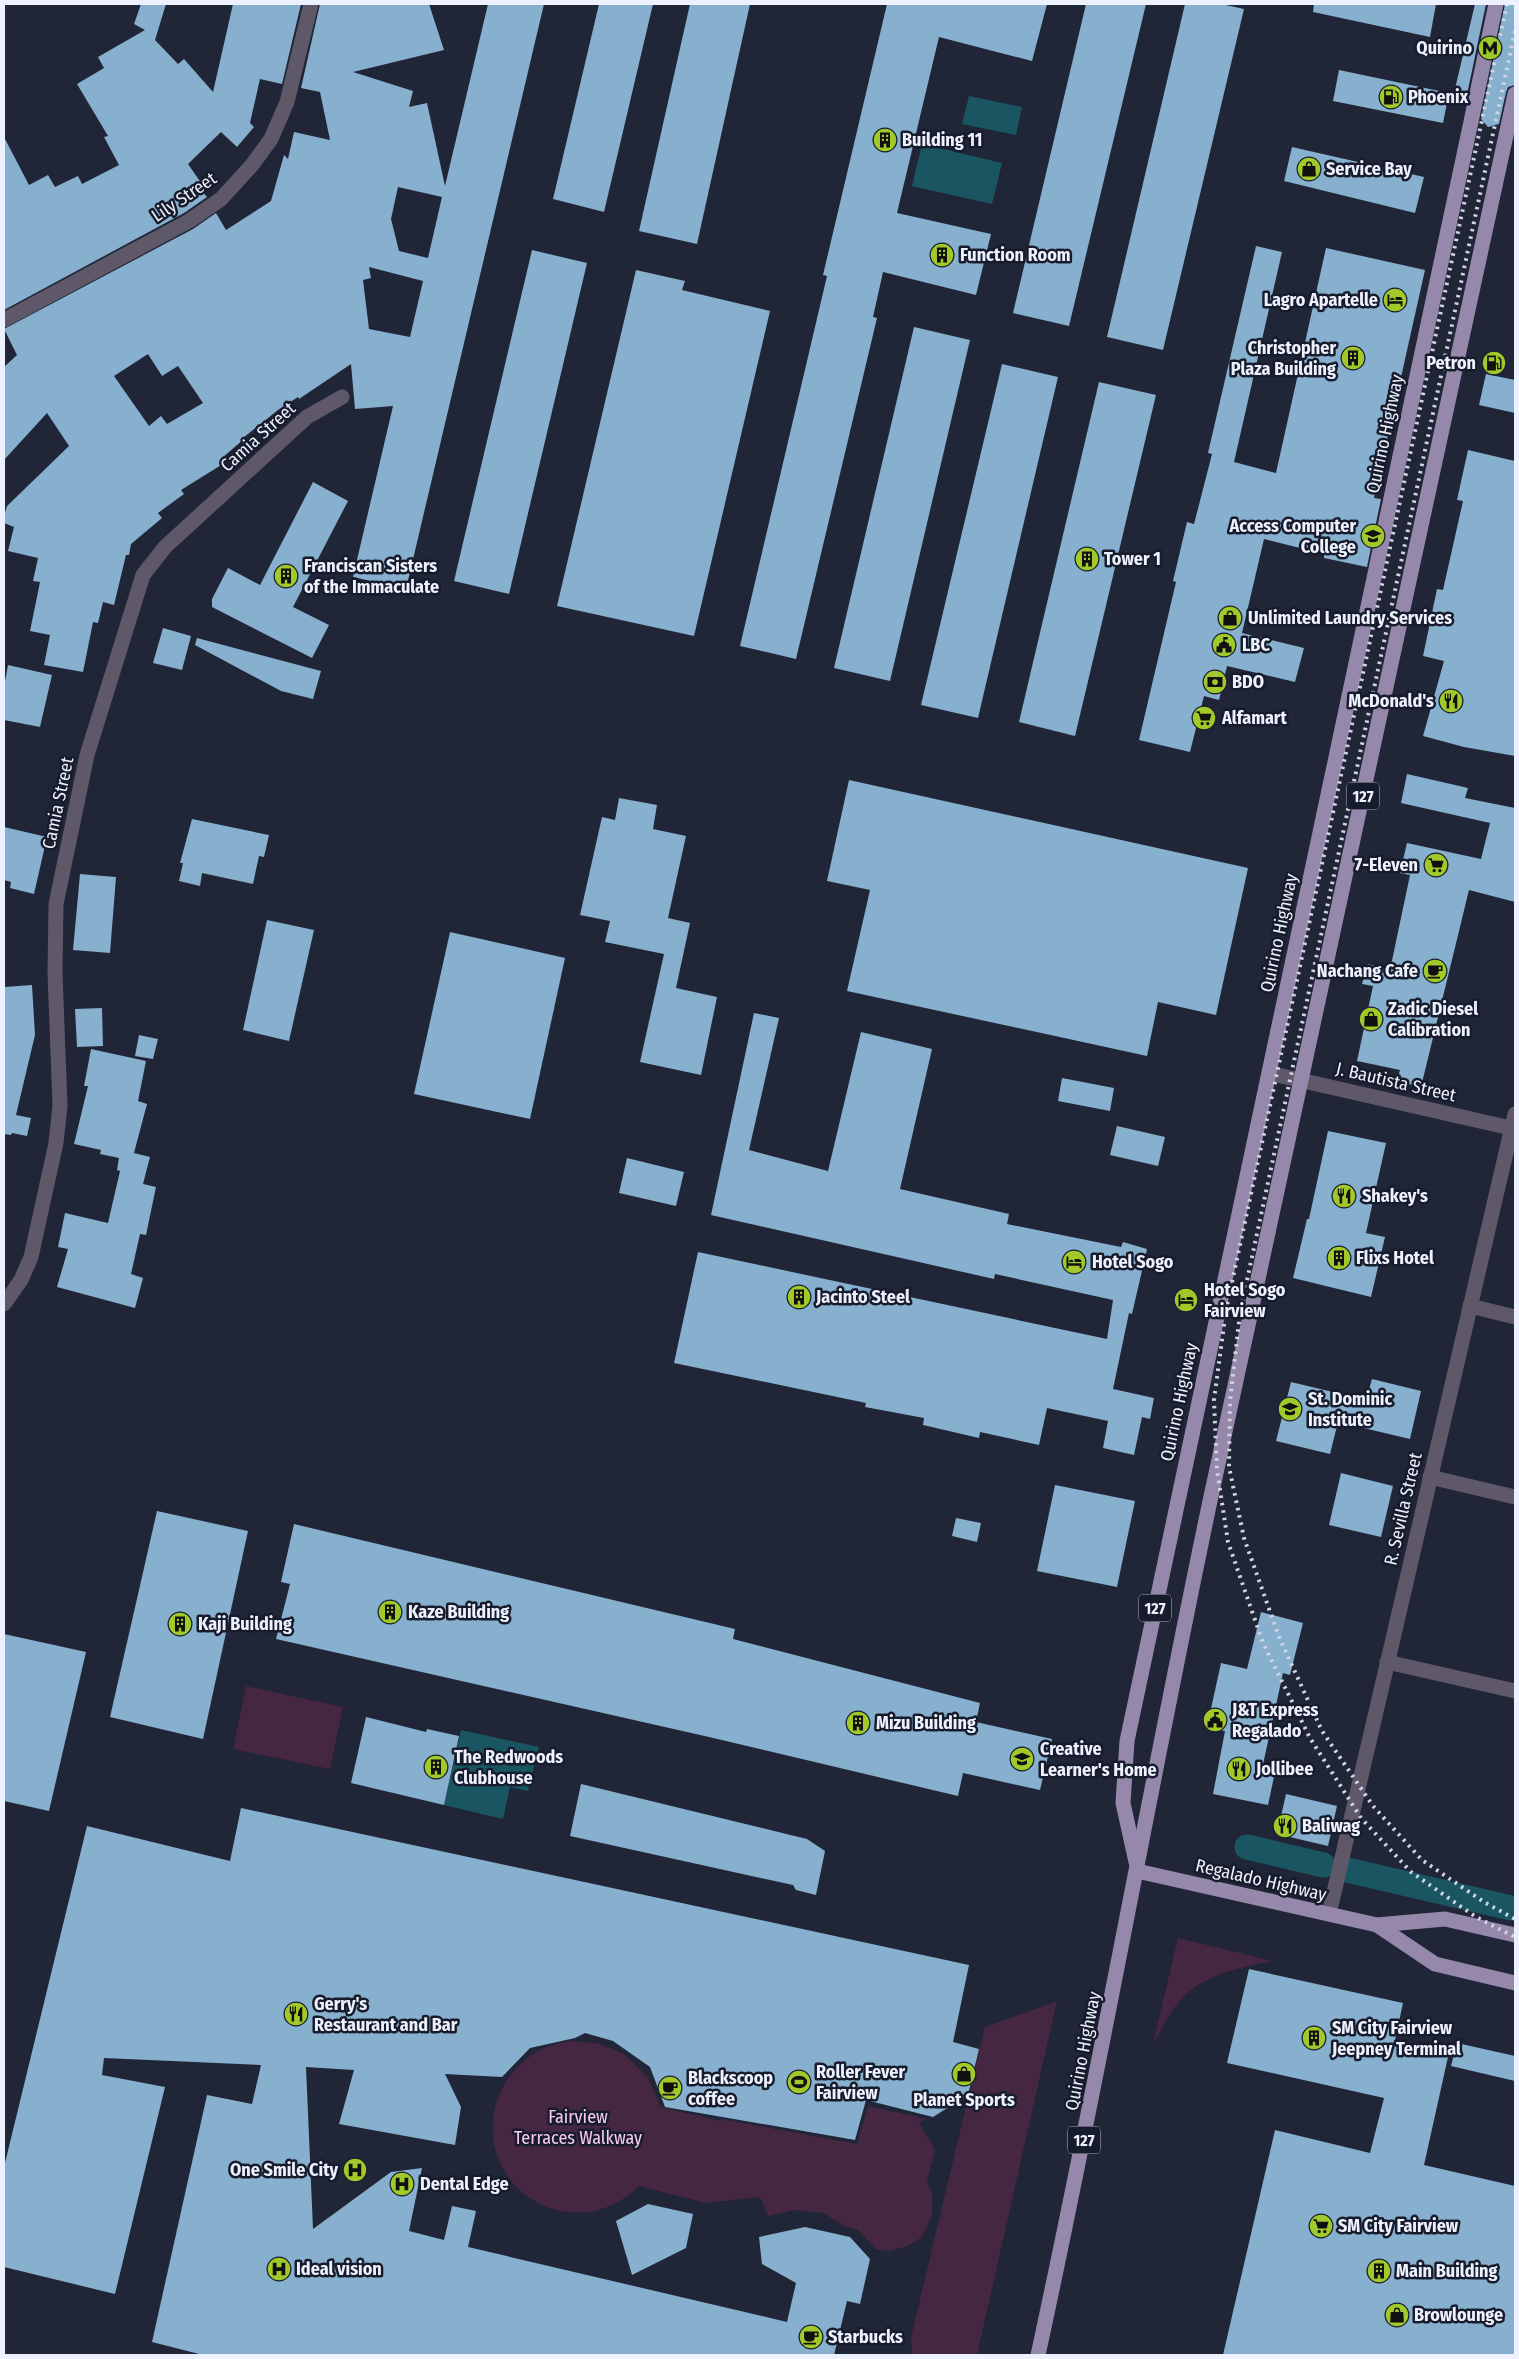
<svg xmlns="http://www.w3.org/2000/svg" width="1519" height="2359" viewBox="0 0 1519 2359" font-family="'Fira Sans Condensed',sans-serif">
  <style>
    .green { fill: #452741 }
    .water { fill: #195662 }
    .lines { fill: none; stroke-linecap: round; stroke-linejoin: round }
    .canal { stroke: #195662; stroke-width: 25 }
    .building { fill: #87afce; fill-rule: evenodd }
    .street { stroke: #5e5869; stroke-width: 15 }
    .primary { stroke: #9588ab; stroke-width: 15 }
    .rail { stroke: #d1d5e2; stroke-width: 4; stroke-dasharray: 2.5 5; stroke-linecap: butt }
    .labels { text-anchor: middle; stroke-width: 5; stroke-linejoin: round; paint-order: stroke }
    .shield { fill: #171c2d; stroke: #adb0bf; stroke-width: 1 }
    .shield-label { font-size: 16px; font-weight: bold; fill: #edf0fd }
    .poi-label { font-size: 18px; font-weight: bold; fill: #edf0fd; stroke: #171c2d; text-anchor: start }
    .street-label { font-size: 18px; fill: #edf0fd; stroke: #171c2d }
    .park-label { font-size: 18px; fill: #f9c9f1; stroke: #171c2d }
  </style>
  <rect width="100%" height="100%" fill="#202537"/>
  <g class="green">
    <path d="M246 1686 343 1707 330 1769 233 1749Z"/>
    <path d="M1178 1938 1273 1961C1238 1968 1201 1974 1177 2004 1168 2016 1161 2031 1153 2044Z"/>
    <path d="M1057 2001 977 2355H912L911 2337 985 2027Z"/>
    <path d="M567 2041 597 2043 624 2054 648 2077 661 2107 720 2121 721 2119 857 2144 868 2106 927 2119 919 2123 935 2149 927 2182 932 2192V2216L922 2237 905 2247 889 2251 876 2249 857 2229 844 2226 823 2213 795 2210 768 2216 760 2197 706 2203 639 2186C577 2248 476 2193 495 2107 501 2084 517 2063 538 2051 546 2046 558 2044 567 2041Z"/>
  </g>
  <g class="water">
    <path d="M969 96 1022 107 1016 135 962 124Z"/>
    <path d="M922 144 1002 163 992 204 912 186Z"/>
    <path d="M461 1730 539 1747 528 1791 510 1787 503 1819 444 1805Z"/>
  </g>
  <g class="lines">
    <g class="canal">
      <path d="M1247 1847 1323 1865"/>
      <path d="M1347 1870 1511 1908"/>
    </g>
  </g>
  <g class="building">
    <path d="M141 4H166L155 40 178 64 184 59 213 92 233 4H301L282 84 260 79 250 123 254 127 237 147 221 132 188 164 206 190 203 192 207 197 184 213 4 310V137L29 185 48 175 55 187 78 176 82 184 119 165 104 137 108 136 77 84 104 68 98 57 145 30 134 24Z"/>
    <path d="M320 4H429L444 50 353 72 413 91 409 107 427 103 445 186 488 4H544L406 589 353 577 393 406 355 409 351 364 299 399 298 397 278 410 243 438 244 439 223 457 226 462 181 490 184 494 158 513 162 518 131 544 129 555H126L114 605 103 602 98 623 93 622 83 672 44 665 50 635 30 631 40 582 33 581 38 558 8 551 14 527 4 523V516L7 506 69 446 47 413 4 460V367L17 355 4 329 193 229 216 213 226 230 271 201 284 155 288 159 294 132 330 140 320 92 301 88ZM398 187 442 197 428 258 399 251 391 219ZM369 267 423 281 410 337 369 329 363 280 371 278ZM148 354 162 376 178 366 203 403 167 424 161 416 149 426 114 376Z"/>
    <path d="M599 4H653L604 212 553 199Z"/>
    <path d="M690 4H750L697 244 639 231Z"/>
    <path d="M887 4H1047L1032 61 939 37 897 213 991 234 976 295 883 272 873 317 877 318 796 659 740 646 827 276 823 275Z"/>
    <path d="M1086 4H1146L1069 326 1013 313Z"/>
    <path d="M1185 4H1221L1244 9 1163 350 1107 337Z"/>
    <path d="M1314 4H1436L1430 37 1313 12Z"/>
    <path d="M1475 4H1486L1465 104 1454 93Z"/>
    <path d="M1505 4H1515V85L1508 87 1506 92 1499 124 1488 127 1481 119Z"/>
    <path d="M1339 70 1449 93 1443 123 1333 101Z"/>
    <path d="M1292 147 1424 177 1415 213 1284 181Z"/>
    <path d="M1256 246 1282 252 1234 462 1276 473 1326 248 1425 270 1374 498 1381 499 1367 567 1324 558V554L1264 539 1242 633 1304 648 1295 682 1227 666 1219 700 1204 696 1190 752 1139 740 1172 599 1176 582 1173 581 1187 522 1194 524 1212 454 1208 453Z"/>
    <path d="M532 250 587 263 509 594 454 581Z"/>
    <path d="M636 270 685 281 682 290 770 311 694 636 557 606Z"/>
    <path d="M914 327 970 340 890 681 834 668Z"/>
    <path d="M1002 364 1058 377 978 718 921 705Z"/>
    <path d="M1486 374 1515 380V413L1479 405Z"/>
    <path d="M1099 382 1156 395 1075 736 1019 722Z"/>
    <path d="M1468 450 1515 461V756L1464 747 1423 736 1444 661 1423 656 1437 589 1443 590 1463 501 1457 500Z"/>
    <path d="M313 482 348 501 293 607 329 625 312 658 212 607V599L228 568 260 585Z"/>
    <path d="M163 628 191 636 182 670 153 663Z"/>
    <path d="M197 638 321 671 313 699 281 691 195 645Z"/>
    <path d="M8 665 52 675 40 727 4 720V687Z"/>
    <path d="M1407 774 1468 788 1465 798 1515 808V902L1469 890 1421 1087 1397 1081 1400 1070 1357 1061 1373 986 1362 984 1368 964 1390 970 1410 875 1400 873 1407 843 1481 859 1490 823 1401 803Z"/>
    <path d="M849 780 1248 868 1216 1015 1158 1002 1147 1056 847 991 870 890 827 881Z"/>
    <path d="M619 798 657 805 653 829 686 836 668 918 690 923 676 988 717 997 701 1075 640 1062 664 954 605 942 610 921 580 915 602 817 615 820Z"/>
    <path d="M192 819 269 835 264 857 259 856 253 884 202 873 200 886 179 881 183 863H180Z"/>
    <path d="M4 827 47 837 34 894 10 888 11 882 4 880Z"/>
    <path d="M80 874 116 877 110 953 73 950Z"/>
    <path d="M267 920 314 930 289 1041 243 1030Z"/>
    <path d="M450 932 565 958 530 1119 414 1094Z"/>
    <path d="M32 985 35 1035 16 1115 31 1118 27 1136 12 1133 11 1135 4 1134V987Z"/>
    <path d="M102 1008 103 1046 77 1047 75 1009Z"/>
    <path d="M754 1013 779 1018 749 1150 828 1171 861 1032 932 1049 900 1189 1009 1214 1007 1224 1121 1247 1123 1242 1147 1249 1132 1314 1129 1313 1113 1389 1154 1398 1150 1419 1142 1417 1134 1455 1103 1448 1108 1421 1047 1408 1039 1445 980 1432 979 1438 923 1425 924 1418 865 1407 866 1403 674 1363 698 1252 1107 1339 1113 1300 995 1274 994 1279 711 1215Z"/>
    <path d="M139 1035 158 1039 153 1059 135 1056Z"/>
    <path d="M91 1049 146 1061 138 1101 147 1104 134 1153 150 1157 143 1184 156 1187 146 1235 140 1234 131 1274 143 1278 135 1308 57 1287 68 1249 58 1247 65 1213 108 1223 120 1171 117 1170 119 1158 100 1154 101 1150 74 1144 88 1086H84Z"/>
    <path d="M1062 1078 1114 1088 1110 1111 1058 1101Z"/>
    <path d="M1117 1126 1165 1137 1158 1166 1110 1155Z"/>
    <path d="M1328 1131 1386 1143 1366 1233 1385 1237 1371 1297 1293 1278 1307 1219H1309Z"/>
    <path d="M627 1158 684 1172 676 1206 619 1193Z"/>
    <path d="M1372 1379 1421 1391 1410 1439 1338 1422 1330 1454 1276 1441 1291 1382 1366 1400Z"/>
    <path d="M1341 1473 1393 1486 1381 1537 1329 1525Z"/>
    <path d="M1055 1485 1135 1501 1117 1587 1037 1571Z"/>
    <path d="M157 1511 248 1531 203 1739 110 1717Z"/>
    <path d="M956 1518 981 1523 977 1542 952 1536Z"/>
    <path d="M294 1524 735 1629 733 1639 980 1703 976 1722 1052 1739 1040 1790 963 1773 958 1796 709 1737 276 1639 290 1584 281 1582Z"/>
    <path d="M1261 1612 1303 1623 1290 1675 1283 1673 1262 1769 1275 1772 1268 1805 1213 1794 1225 1731 1207 1727 1221 1663 1247 1669Z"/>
    <path d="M4 1634 86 1652 49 1811 4 1801Z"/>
    <path d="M366 1717 426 1732 427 1729 459 1736 444 1805 351 1783Z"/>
    <path d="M581 1784 807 1839 825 1851 816 1895 796 1890 793 1885 570 1836Z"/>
    <path d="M1286 1794 1337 1806 1328 1846 1277 1834Z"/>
    <path d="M241 1808 969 1965 953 2042 979 2049 968 2095 933 2117 866 2100 855 2140 665 2107 650 2067 613 2041 585 2033 575 2038 530 2048 502 2077 445 2074 461 2107 455 2145 339 2124 354 2070 306 2067 313 2229 391 2172 422 2168 409 2231 444 2240 452 2206 476 2211 468 2247 787 2322 796 2283 762 2264 759 2237 805 2227 850 2237 870 2259 860 2304 847 2301 834 2355H203L152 2342 207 2095 252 2104 261 2065 104 2058 102 2075 165 2087 115 2294 4 2267V2167L87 1826 230 1861Z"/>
    <path d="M1249 1969 1403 2003 1394 2045 1448 2057 1424 2165 1515 2186V2355H1223L1275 2130 1370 2153 1384 2098 1227 2063Z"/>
    <path d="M1457 2043 1515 2056V2081L1451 2066Z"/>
    <path d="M648 2204 693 2214 686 2248 632 2275 616 2221Z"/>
  </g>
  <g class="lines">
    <g class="street">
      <path d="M4 320 189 221 221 199 252 165 271 139 287 102 311 4"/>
      <path d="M1269 1073 1515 1129"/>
      <path d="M4 1304 21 1280 31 1257 56 1143 60 1106 55 973 56 904 87 755 143 575 165 547 307 417 342 397"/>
      <path d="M1470 1306 1515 1317"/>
      <path d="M1430 1477 1515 1497"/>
      <path d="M1387 1662 1515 1691"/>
      <path d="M1329 1914 1515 1114"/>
    </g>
    <g class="primary">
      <path d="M1136 1862 1123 1803 1127 1741 1496 4"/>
      <path d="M1137 1871 1377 1925 1445 1919 1515 1935"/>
      <path d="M1377 1925 1435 1964 1515 1983"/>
      <path d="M1038 2355C1100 2071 1150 1786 1210 1501 1309 1032 1414 563 1515 94"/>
    </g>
    <g class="rail">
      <path d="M1507 4 1226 1310 1214 1400 1217 1470 1228 1542 1263 1643 1310 1738 1361 1818 1411 1872 1476 1917 1515 1937"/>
      <path d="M1515 31 1240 1313 1230 1401 1229 1467 1244 1538 1279 1637 1322 1731 1373 1806 1422 1860 1484 1902 1515 1919"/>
    </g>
  </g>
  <defs>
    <g id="metro-disc" transform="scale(1.25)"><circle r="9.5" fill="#a1c929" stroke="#171c2d"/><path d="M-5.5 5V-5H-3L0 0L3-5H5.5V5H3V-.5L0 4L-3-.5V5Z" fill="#111"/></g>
    <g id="fuel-disc" transform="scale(1.25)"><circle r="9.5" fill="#a1c929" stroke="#171c2d"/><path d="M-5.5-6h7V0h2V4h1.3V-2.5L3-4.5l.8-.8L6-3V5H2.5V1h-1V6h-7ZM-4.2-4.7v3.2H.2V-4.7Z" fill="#111"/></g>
    <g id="building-disc" transform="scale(1.25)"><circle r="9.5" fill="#a1c929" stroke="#171c2d"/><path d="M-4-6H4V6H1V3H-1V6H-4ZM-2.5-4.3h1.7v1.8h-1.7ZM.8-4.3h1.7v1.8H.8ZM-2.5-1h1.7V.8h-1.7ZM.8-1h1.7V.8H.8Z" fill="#111"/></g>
    <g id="shop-disc" transform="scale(1.25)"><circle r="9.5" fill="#a1c929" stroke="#171c2d"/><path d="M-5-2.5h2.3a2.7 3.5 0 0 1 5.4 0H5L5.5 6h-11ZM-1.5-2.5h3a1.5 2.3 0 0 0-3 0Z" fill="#111"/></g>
    <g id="hotel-disc" transform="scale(1.25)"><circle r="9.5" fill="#a1c929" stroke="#171c2d"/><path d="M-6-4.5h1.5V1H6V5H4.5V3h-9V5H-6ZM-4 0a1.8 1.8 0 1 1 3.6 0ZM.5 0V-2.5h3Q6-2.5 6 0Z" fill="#111"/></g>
    <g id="university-disc" transform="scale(1.25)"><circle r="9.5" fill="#a1c929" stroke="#171c2d"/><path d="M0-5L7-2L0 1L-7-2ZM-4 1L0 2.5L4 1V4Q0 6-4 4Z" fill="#111"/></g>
    <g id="civic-disc" transform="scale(1.25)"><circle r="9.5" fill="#a1c929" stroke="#171c2d"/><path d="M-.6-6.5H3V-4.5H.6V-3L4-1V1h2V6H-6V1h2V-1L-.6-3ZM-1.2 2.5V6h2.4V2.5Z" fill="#111"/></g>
    <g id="bank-disc" transform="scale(1.25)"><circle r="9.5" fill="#a1c929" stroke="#171c2d"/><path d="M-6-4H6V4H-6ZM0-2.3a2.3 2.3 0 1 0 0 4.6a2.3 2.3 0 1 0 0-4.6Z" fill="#111"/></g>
    <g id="restaurant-disc" transform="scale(1.25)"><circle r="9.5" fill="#a1c929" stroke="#171c2d"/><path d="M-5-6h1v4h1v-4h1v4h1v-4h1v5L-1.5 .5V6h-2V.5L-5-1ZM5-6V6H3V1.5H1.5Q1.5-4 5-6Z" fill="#111"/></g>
    <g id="supermarket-disc" transform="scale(1.25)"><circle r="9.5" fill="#a1c929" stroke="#171c2d"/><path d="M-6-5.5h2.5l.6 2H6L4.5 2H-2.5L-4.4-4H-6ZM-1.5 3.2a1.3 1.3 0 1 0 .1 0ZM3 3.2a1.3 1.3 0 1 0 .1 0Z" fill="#111"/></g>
    <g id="cafe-disc" transform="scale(1.25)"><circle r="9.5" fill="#a1c929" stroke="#171c2d"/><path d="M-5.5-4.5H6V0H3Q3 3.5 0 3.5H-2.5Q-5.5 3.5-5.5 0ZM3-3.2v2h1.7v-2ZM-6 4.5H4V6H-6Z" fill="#111"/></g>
    <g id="school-disc" transform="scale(1.25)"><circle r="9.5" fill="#a1c929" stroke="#171c2d"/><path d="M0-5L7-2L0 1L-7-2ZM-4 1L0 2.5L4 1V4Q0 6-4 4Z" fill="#111"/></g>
    <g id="stadium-disc" transform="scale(1.25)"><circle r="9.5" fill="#a1c929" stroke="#171c2d"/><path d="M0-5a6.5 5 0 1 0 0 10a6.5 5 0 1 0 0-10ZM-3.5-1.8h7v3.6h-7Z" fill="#111"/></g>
    <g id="hospital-disc" transform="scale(1.25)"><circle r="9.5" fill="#a1c929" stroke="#171c2d"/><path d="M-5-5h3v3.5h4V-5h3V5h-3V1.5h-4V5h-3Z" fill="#111"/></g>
  </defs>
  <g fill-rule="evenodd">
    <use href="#metro-disc" x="1490" y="48"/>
    <use href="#fuel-disc" x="1391" y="97"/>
    <use href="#building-disc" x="885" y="140"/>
    <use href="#shop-disc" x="1309" y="169"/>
    <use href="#building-disc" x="942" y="255"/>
    <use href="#hotel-disc" x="1395" y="300"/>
    <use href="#building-disc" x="1353" y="358"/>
    <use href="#fuel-disc" x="1494" y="363"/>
    <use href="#university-disc" x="1373" y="536"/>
    <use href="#building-disc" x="1087" y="559"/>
    <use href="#building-disc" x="286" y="576"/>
    <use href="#shop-disc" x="1230" y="618"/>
    <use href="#civic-disc" x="1224" y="645"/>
    <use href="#bank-disc" x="1215" y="682"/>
    <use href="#restaurant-disc" x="1451" y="701"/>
    <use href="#supermarket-disc" x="1204" y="718"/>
    <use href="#supermarket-disc" x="1436" y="865"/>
    <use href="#cafe-disc" x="1435" y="971"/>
    <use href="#shop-disc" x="1371" y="1019"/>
    <use href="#restaurant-disc" x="1344" y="1196"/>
    <use href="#building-disc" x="1339" y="1258"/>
    <use href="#hotel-disc" x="1074" y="1262"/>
    <use href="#building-disc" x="799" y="1297"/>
    <use href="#hotel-disc" x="1186" y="1300"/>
    <use href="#school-disc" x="1290" y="1409"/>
    <use href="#building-disc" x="390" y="1612"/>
    <use href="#building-disc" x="180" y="1624"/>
    <use href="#civic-disc" x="1215" y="1720"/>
    <use href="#building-disc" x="858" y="1723"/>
    <use href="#school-disc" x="1022" y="1759"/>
    <use href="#building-disc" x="436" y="1767"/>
    <use href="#restaurant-disc" x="1239" y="1769"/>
    <use href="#restaurant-disc" x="1285" y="1826"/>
    <use href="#restaurant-disc" x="296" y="2014"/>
    <use href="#building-disc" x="1314" y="2038"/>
    <use href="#shop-disc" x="964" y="2074"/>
    <use href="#stadium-disc" x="799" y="2082"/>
    <use href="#cafe-disc" x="670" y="2088"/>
    <use href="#hospital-disc" x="355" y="2170"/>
    <use href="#hospital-disc" x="402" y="2184"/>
    <use href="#supermarket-disc" x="1321" y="2226"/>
    <use href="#hospital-disc" x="279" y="2269"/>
    <use href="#building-disc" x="1379" y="2271"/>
    <use href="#shop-disc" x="1397" y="2315"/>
    <use href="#cafe-disc" x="811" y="2337"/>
  </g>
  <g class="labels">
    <g class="shield">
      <rect x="1347" y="782.5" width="32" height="27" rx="4"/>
      <rect x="1139" y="1594.5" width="32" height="27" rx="4"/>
      <rect x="1068" y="2126.5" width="32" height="27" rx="4"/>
    </g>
    <g class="shield-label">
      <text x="1363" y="802">127</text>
      <text x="1155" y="1614">127</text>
      <text x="1084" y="2146">127</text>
    </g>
    <g class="poi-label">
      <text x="1472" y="54" text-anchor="end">Quirino</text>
      <text x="1408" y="103">Phoenix</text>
      <text x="902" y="146">Building 11</text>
      <text x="1326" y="175">Service Bay</text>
      <text x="960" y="261">Function Room</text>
      <text x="1378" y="306" text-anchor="end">Lagro Apartelle</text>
      <text x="1336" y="354" text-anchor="end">Christopher<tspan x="1336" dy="21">Plaza Building</tspan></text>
      <text x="1476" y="369" text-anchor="end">Petron</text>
      <text x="1356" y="532" text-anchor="end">Access Computer<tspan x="1356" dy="21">College</tspan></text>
      <text x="1104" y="565">Tower 1</text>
      <text x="304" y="572">Franciscan Sisters<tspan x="304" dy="21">of the Immaculate</tspan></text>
      <text x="1248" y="624">Unlimited Laundry Services</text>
      <text x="1242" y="651">LBC</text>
      <text x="1232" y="688">BDO</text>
      <text x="1434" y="707" text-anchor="end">McDonald's</text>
      <text x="1222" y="724">Alfamart</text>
      <text x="1418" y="871" text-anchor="end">7-Eleven</text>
      <text x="1418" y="977" text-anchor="end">Nachang Cafe</text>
      <text x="1388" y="1015">Zadic Diesel<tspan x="1388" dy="21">Calibration</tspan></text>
      <text x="1362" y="1202">Shakey's</text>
      <text x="1356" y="1264">Flixs Hotel</text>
      <text x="1092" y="1268">Hotel Sogo</text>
      <text x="1204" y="1296">Hotel Sogo<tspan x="1204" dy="21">Fairview</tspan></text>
      <text x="816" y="1303">Jacinto Steel</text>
      <text x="1308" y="1405">St. Dominic<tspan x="1308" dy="21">Institute</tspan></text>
      <text x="408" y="1618">Kaze Building</text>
      <text x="198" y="1630">Kaji Building</text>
      <text x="1232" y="1716">J&amp;T Express<tspan x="1232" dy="21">Regalado</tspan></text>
      <text x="876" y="1729">Mizu Building</text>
      <text x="1040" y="1755">Creative<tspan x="1040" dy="21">Learner's Home</tspan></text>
      <text x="454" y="1763">The Redwoods<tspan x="454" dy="21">Clubhouse</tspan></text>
      <text x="1256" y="1775">Jollibee</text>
      <text x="1302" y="1832">Baliwag</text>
      <text x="314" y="2010">Gerry's<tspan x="314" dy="21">Restaurant and Bar</tspan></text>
      <text x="1332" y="2034">SM City Fairview<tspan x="1332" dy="21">Jeepney Terminal</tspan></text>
      <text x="816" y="2078">Roller Fever<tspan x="816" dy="21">Fairview</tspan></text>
      <text x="688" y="2084">Blackscoop<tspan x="688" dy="21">coffee</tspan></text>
      <text x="964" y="2106" text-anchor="middle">Planet Sports</text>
      <text x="338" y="2176" text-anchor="end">One Smile City</text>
      <text x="420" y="2190">Dental Edge</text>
      <text x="1338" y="2232">SM City Fairview</text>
      <text x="296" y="2275">Ideal vision</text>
      <text x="1396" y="2277">Main Building</text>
      <text x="1414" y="2321">Browlounge</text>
      <text x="828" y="2343">Starbucks</text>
    </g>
    <g class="street-label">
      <text transform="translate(184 197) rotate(-34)" y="6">Lily Street</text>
      <text transform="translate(1385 434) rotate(-78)" y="6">Quirino Highway</text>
      <text transform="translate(258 437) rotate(-42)" y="6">Camia Street</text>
      <text transform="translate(58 803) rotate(-78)" y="6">Camia Street</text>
      <text transform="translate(1279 933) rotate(-78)" y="6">Quirino Highway</text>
      <text transform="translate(1396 1082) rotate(13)" y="6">J. Bautista Street</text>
      <text transform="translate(1179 1402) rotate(-78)" y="6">Quirino Highway</text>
      <text transform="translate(1403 1509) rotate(-77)" y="6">R. Sevilla Street</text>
      <text transform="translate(1261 1880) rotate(13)" y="6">Regalado Highway</text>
      <text transform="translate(1083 2051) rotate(-79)" y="6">Quirino Highway</text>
    </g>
    <g class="park-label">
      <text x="578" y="2123">Fairview<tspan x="578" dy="21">Terraces Walkway</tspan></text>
    </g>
  </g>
  <rect width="1519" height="2359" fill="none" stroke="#edf0fd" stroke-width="10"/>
</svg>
